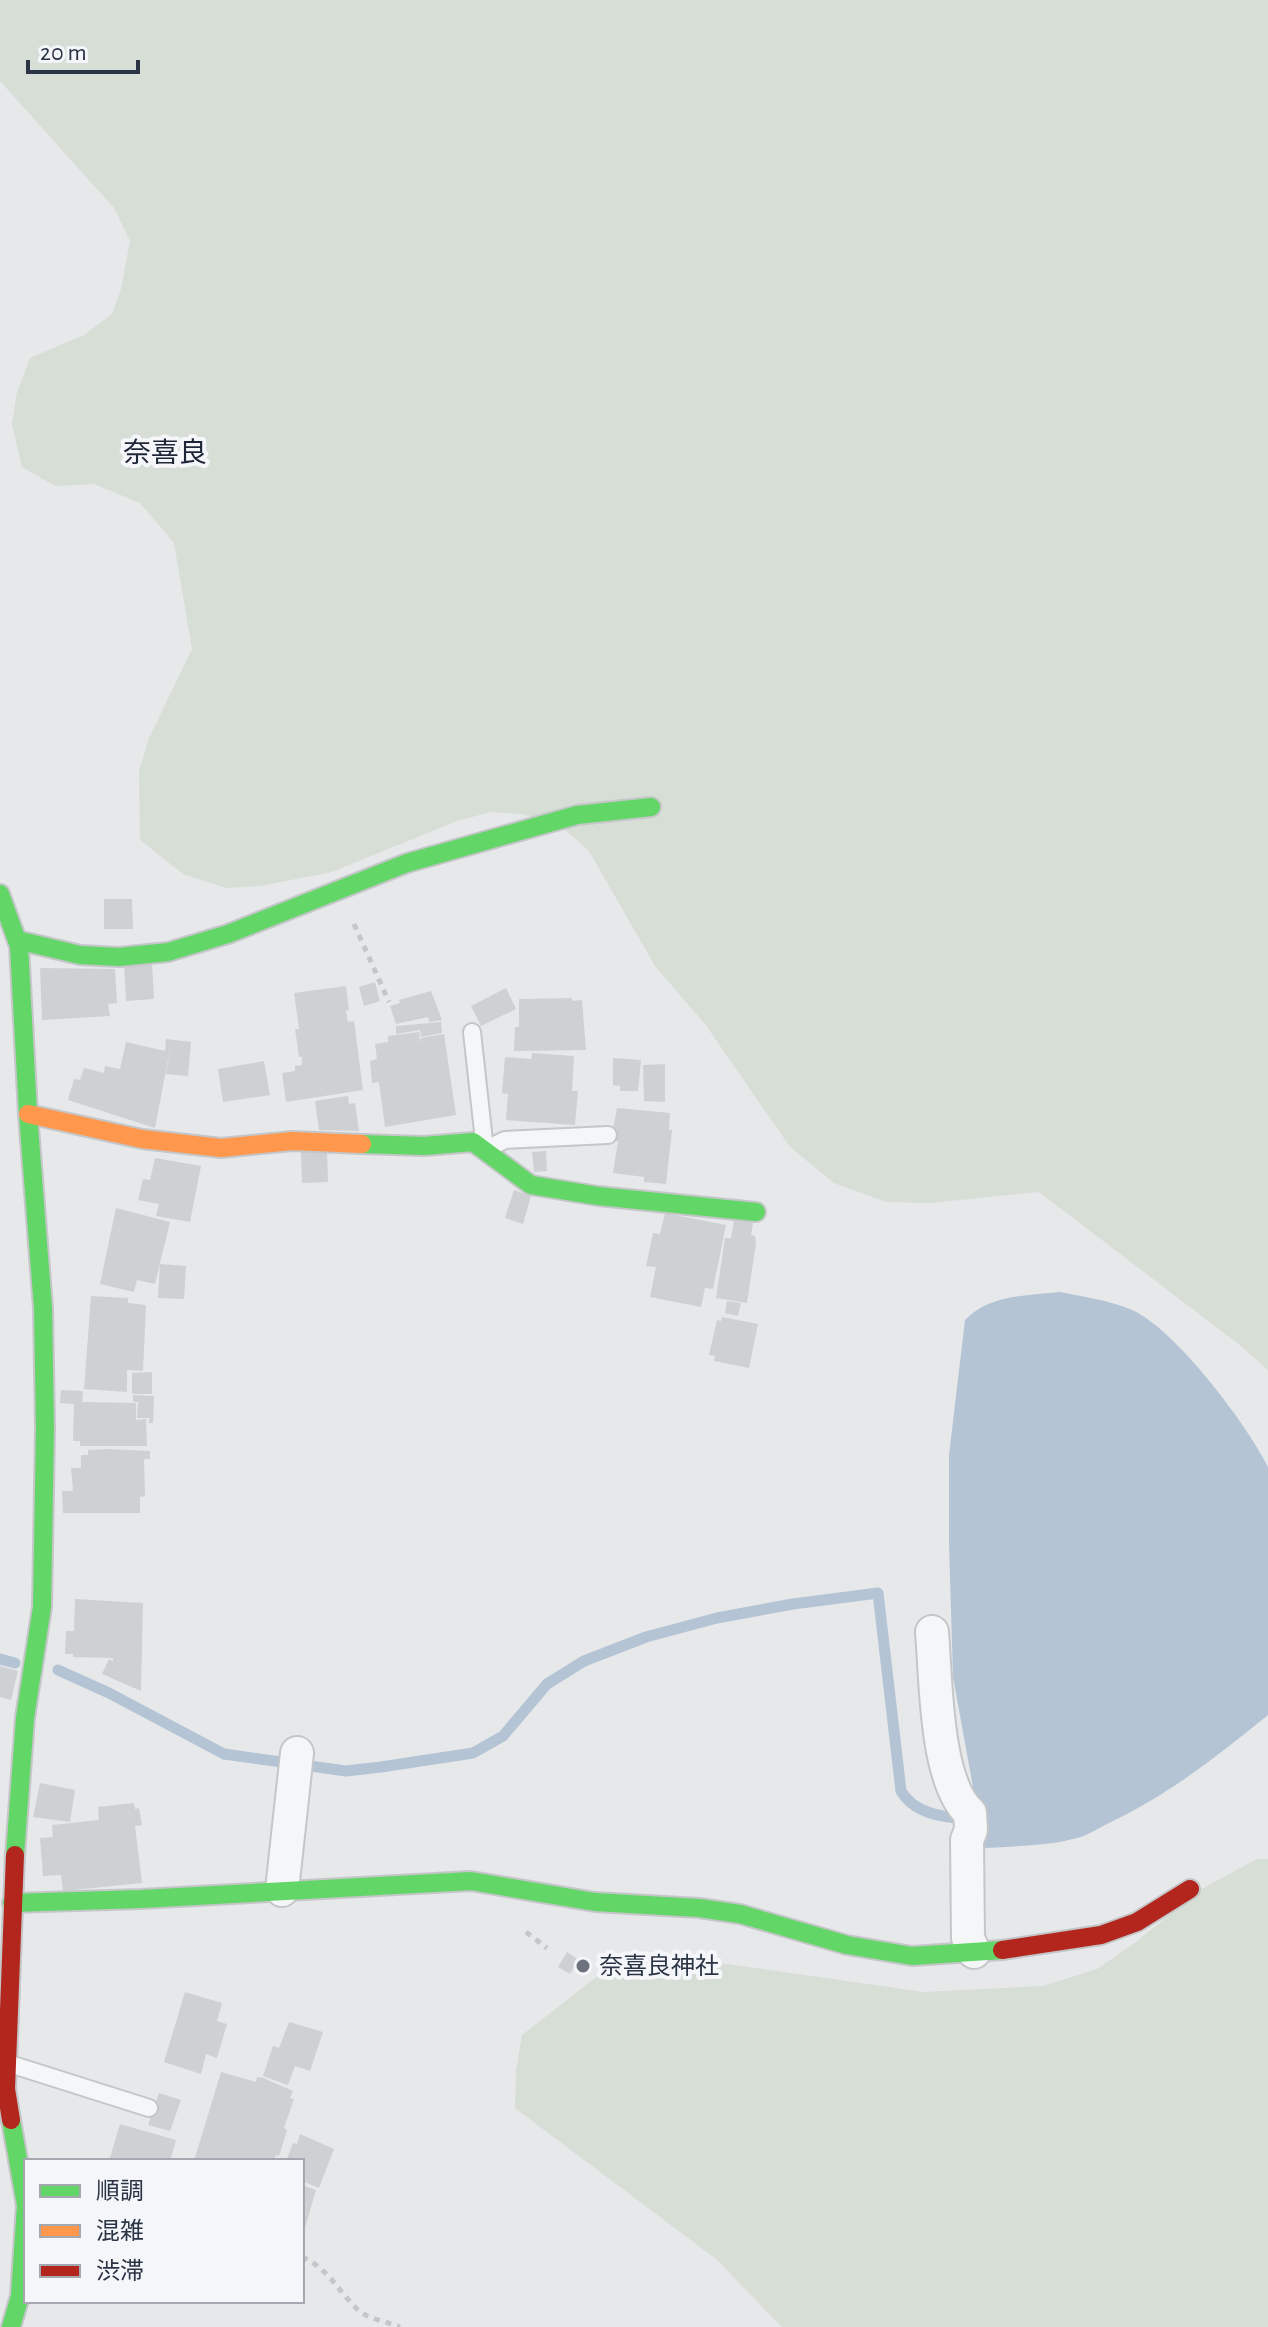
<svg xmlns="http://www.w3.org/2000/svg" width="1268" height="2327" viewBox="0 0 1268 2327" font-family="'Alegreya Sans','Noto Sans JP',sans-serif">
  <style>
    .green { fill: #d6ded6 }
    .water { fill: #b4c4d5 }
    .lines { fill: none; stroke-linecap: round; stroke-linejoin: round }
    .stream { stroke: #b4c4d5; stroke-width: 11 }
    .building { fill: #ced0d3 }
    .lane-casing { stroke: #c4c6c8; stroke-width: 20 }
    .street-casing { stroke: #c4c6c8; stroke-width: 36 }
    .fast-casing { stroke: #c4c6c8; stroke-width: 22 }
    .slow-casing { stroke: #c4c6c8; stroke-width: 22 }
    .jam-casing { stroke: #c4c6c8; stroke-width: 22 }
    .path { stroke: #c5c6ca; stroke-width: 5; stroke-dasharray: 6 6; stroke-linecap: butt }
    .lane { stroke: #f5f6f7; stroke-width: 16 }
    .street { stroke: #f5f6f7; stroke-width: 32 }
    .fast { stroke: #63d668; stroke-width: 18 }
    .slow { stroke: #ff974d; stroke-width: 18 }
    .jam { stroke: #b3261e; stroke-width: 18 }
    .poi-dot { fill: #6c737f; stroke: #f4f6f9; stroke-width: 3 }
    .labels { text-anchor: middle; stroke-width: 8; stroke-linejoin: round; paint-order: stroke }
    .poi-label { font-size: 24px; fill: #2b3445; stroke: #f4f6f9; text-anchor: start }
    .quarter-label { font-size: 28px; fill: #1d2536; stroke: #f4f6f9 }
  </style>
  <rect width="100%" height="100%" fill="#e6e8ea"/>
  <g class="green">
    <path d="M0 0H1268V1370L1241 1346 1039 1192 930 1203 886 1202 834 1183 790 1147 705 1024 655 966 589 851 559 824 521 814 491 812 457 821 332 872 260 886 226 888 183 874 140 840 139 771 149 738 192 649 174 543 140 503 94 484 55 486 22 467 12 424 17 392 30 358 84 335 112 314 121 289 130 241 114 208 0 81Z"/>
    <path d="M1257 1859H1268V2327H782L716 2259 515 2108 516 2071 522 2035 608 1968 642 1952 924 1992 1043 1986 1097 1969 1136 1942 1198 1891Z"/>
  </g>
  <path class="water" d="M1060 1292C1084 1297 1109 1300 1132 1310 1175 1329 1247 1424 1268 1467V1715C1219 1755 1168 1795 1111 1822 1100 1827 1089 1835 1077 1838 1048 1846 1016 1846 985 1848L980 1846 977 1809 953 1677 949 1544V1455L965 1320C990 1294 1026 1296 1060 1292Z"/>
  <g class="lines">
    <g class="stream">
      <path d="M0 1659 15 1663"/>
      <path d="M58 1670 109 1693 224 1754 346 1771 381 1767 473 1753 503 1736 547 1684 584 1661 646 1637 717 1618 793 1604 878 1593 901 1791C914 1813 941 1817 965 1819"/>
    </g>
  </g>
  <g class="building">
    <path d="M104 899H132L133 929H104Z"/>
    <path d="M152 963 154 999 126 1001 124 965Z"/>
    <path d="M40 968 115 969 117 1003 108 1004 110 1016 42 1020Z"/>
    <path d="M375 982 380 1001 364 1006 359 987Z"/>
    <path d="M346 986 349 1010 346 1011 348 1022 354 1021 363 1090 286 1102 282 1073 295 1071V1066L302 1065V1057H299L295 1029H299L294 993Z"/>
    <path d="M506 988 516 1009 481 1026 471 1006Z"/>
    <path d="M431 991 442 1020 429 1022 428 1017 396 1024 390 1006 400 1003 399 1000Z"/>
    <path d="M572 998V1001L582 1000 586 1050 514 1051 515 1027H519V999Z"/>
    <path d="M441 1022 442 1033 421 1037 420 1030 396 1034V1026Z"/>
    <path d="M419 1032 420 1037 417 1039 420 1038 422 1044 421 1038 444 1034 456 1115 385 1127 379 1082 372 1083 370 1061 377 1059 375 1044 388 1042V1036Z"/>
    <path d="M166 1039 191 1042 188 1076 166 1074 171 1044 155 1128 68 1100 74 1079 80 1080 84 1068 104 1073 105 1066 120 1069 126 1042 165 1051Z"/>
    <path d="M532 1053 574 1056 572 1091H578L575 1125 506 1120 508 1094 502 1093 505 1057 531 1059Z"/>
    <path d="M613 1058 641 1060 638 1091H620V1086L613 1085Z"/>
    <path d="M264 1061 270 1095 223 1102 218 1069Z"/>
    <path d="M665 1064V1102L644 1101 643 1065Z"/>
    <path d="M348 1096 349 1104 355 1103 359 1131 319 1130 315 1101Z"/>
    <path d="M617 1108 670 1113 669 1130H672L666 1184 644 1182V1177L613 1173 618 1141H615L617 1129H613Z"/>
    <path d="M327 1151 328 1182 302 1183 301 1152Z"/>
    <path d="M546 1151 547 1171 534 1172 532 1152Z"/>
    <path d="M155 1158 201 1166 190 1222 156 1216 159 1204 138 1200 143 1179 150 1180Z"/>
    <path d="M514 1190 531 1196 523 1224 505 1218Z"/>
    <path d="M116 1208 170 1222 155 1284 137 1280 134 1292 100 1284Z"/>
    <path d="M665 1213 726 1225 713 1289 705 1288 701 1307 650 1297 656 1267 646 1266 653 1233 660 1234Z"/>
    <path d="M734 1221 753 1223 751 1235 755 1236 756 1243 747 1303 716 1298 725 1238H731Z"/>
    <path d="M160 1264 186 1266 184 1299 158 1298Z"/>
    <path d="M91 1296 128 1298V1303L146 1305 143 1371 127 1370V1392L84 1389Z"/>
    <path d="M727 1301 741 1303 738 1316 725 1313Z"/>
    <path d="M722 1317 758 1324 749 1368 714 1361 715 1356 709 1355 717 1320 721 1321Z"/>
    <path d="M152 1372V1394H132V1373Z"/>
    <path d="M61 1390 83 1391 82 1402 136 1403V1420L146 1419 147 1446H80V1441H73L74 1404 60 1403Z"/>
    <path d="M133 1395 154 1396 153 1423H148L150 1418H137L138 1402H133Z"/>
    <path d="M107 1449 150 1451V1459H144L145 1496 140 1497V1513H63L62 1491H73L71 1468H81V1455H88V1450Z"/>
    <path d="M75 1599 143 1603 141 1691 102 1674 109 1659 113 1661V1658L73 1657V1654H65L66 1631H74Z"/>
    <path d="M0 1666 18 1671 11 1700 0 1697Z"/>
    <path d="M40 1783 75 1790 70 1822 33 1817Z"/>
    <path d="M134 1803 135 1809 139 1808 142 1825 135 1826 142 1883 63 1891 61 1875 43 1876 40 1838 53 1837 52 1825 99 1820 98 1807Z"/>
    <path d="M567 1952 579 1960 570 1974 558 1967Z"/>
    <path d="M185 1992 222 2003 217 2021 227 2024 217 2058 206 2054 201 2074 164 2062Z"/>
    <path d="M289 2022 323 2032 310 2071 295 2066 288 2085 263 2076 273 2046 279 2048Z"/>
    <path d="M221 2072 256 2082 257 2077 263 2078 293 2091 290 2098 294 2099 284 2128 287 2130 279 2156 276 2155 274 2161H194Z"/>
    <path d="M159 2093 181 2100 170 2131 148 2125Z"/>
    <path d="M120 2124 176 2140 170 2161H109Z"/>
    <path d="M300 2134 334 2149 319 2188 302 2181V2161H286L293 2143 297 2144Z"/>
    <path d="M302 2185 316 2190 303 2235H302Z"/>
  </g>
  <g class="lines">
    <g class="lane-casing">
      <g id="lane">
        <path d="M472 1032 485 1150 505 1140 608 1135"/>
        <path d="M10 2064 149 2108"/>
      </g>
    </g>
    <g class="street-casing">
      <g id="street">
        <path d="M932 1632C936 1678 935 1782 970 1813L971 1830 967 1840 968 1938 974 1952"/>
        <path d="M282 1890 297 1753"/>
      </g>
    </g>
    <g class="fast-casing">
      <g id="fast">
        <path d="M0 894 19 946 28 1114 43 1308 45 1428 42 1607 25 1718 15 1855"/>
        <path d="M17 940 80 955 119 957 168 952 228 934 407 863 577 815 651 807"/>
        <path d="M362 1144 424 1146 473 1142 531 1185 598 1196 756 1212"/>
        <path d="M12 1903 141 1899 471 1881 595 1902 699 1908 740 1914 847 1945 912 1956 1002 1950"/>
        <path d="M11 2327 20 2296 26 2205 11 2120"/>
      </g>
    </g>
    <g class="slow-casing">
      <path id="slow" d="M28 1114 142 1139 221 1148 292 1141 362 1144"/>
    </g>
    <g class="jam-casing">
      <g id="jam">
        <path d="M1002 1950 1101 1935 1137 1922 1190 1889"/>
        <path d="M11 2120 6 2089 15 1855"/>
      </g>
    </g>
    <g class="path">
      <path d="M354 924 389 1002"/>
      <path d="M526 1932 547 1948"/>
      <path d="M302 2257C328 2268 339 2292 358 2310 368 2319 388 2322 400 2327"/>
    </g>
    <use href="#lane" class="lane"/>
    <use href="#street" class="street"/>
    <use href="#fast" class="fast"/>
    <use href="#slow" class="slow"/>
    <use href="#jam" class="jam"/>
  </g>
  <circle class="poi-dot" cx="583" cy="1966" r="8"/>
  <g class="labels">
    <g class="poi-label">
      <text x="599" y="1974">奈喜良神社</text>
    </g>
    <g class="quarter-label">
      <text x="165" y="462">奈喜良</text>
    </g>
  </g>
  <rect x="24" y="2159" width="280" height="144" fill="#f4f6f9" stroke="#a4a8b1" stroke-width="2"/>
  <rect x="40" y="2185" width="40" height="12" fill="#63d668" stroke="#a4a8b1" stroke-width="2"/>
  <text x="96" y="2199" font-size="24" fill="#2b3445">順調</text>
  <rect x="40" y="2225" width="40" height="12" fill="#ff974d" stroke="#a4a8b1" stroke-width="2"/>
  <text x="96" y="2239" font-size="24" fill="#2b3445">混雑</text>
  <rect x="40" y="2265" width="40" height="12" fill="#b3261e" stroke="#a4a8b1" stroke-width="2"/>
  <text x="96" y="2279" font-size="24" fill="#2b3445">渋滞</text>
  <path d="M28 60v12h110v-12" fill="none" stroke="#2b3445" stroke-width="4"/>
  <text x="40" y="60" font-size="24" fill="#2b3445" stroke="#f4f6f9" stroke-width="6" paint-order="stroke">20 m</text>
</svg>
